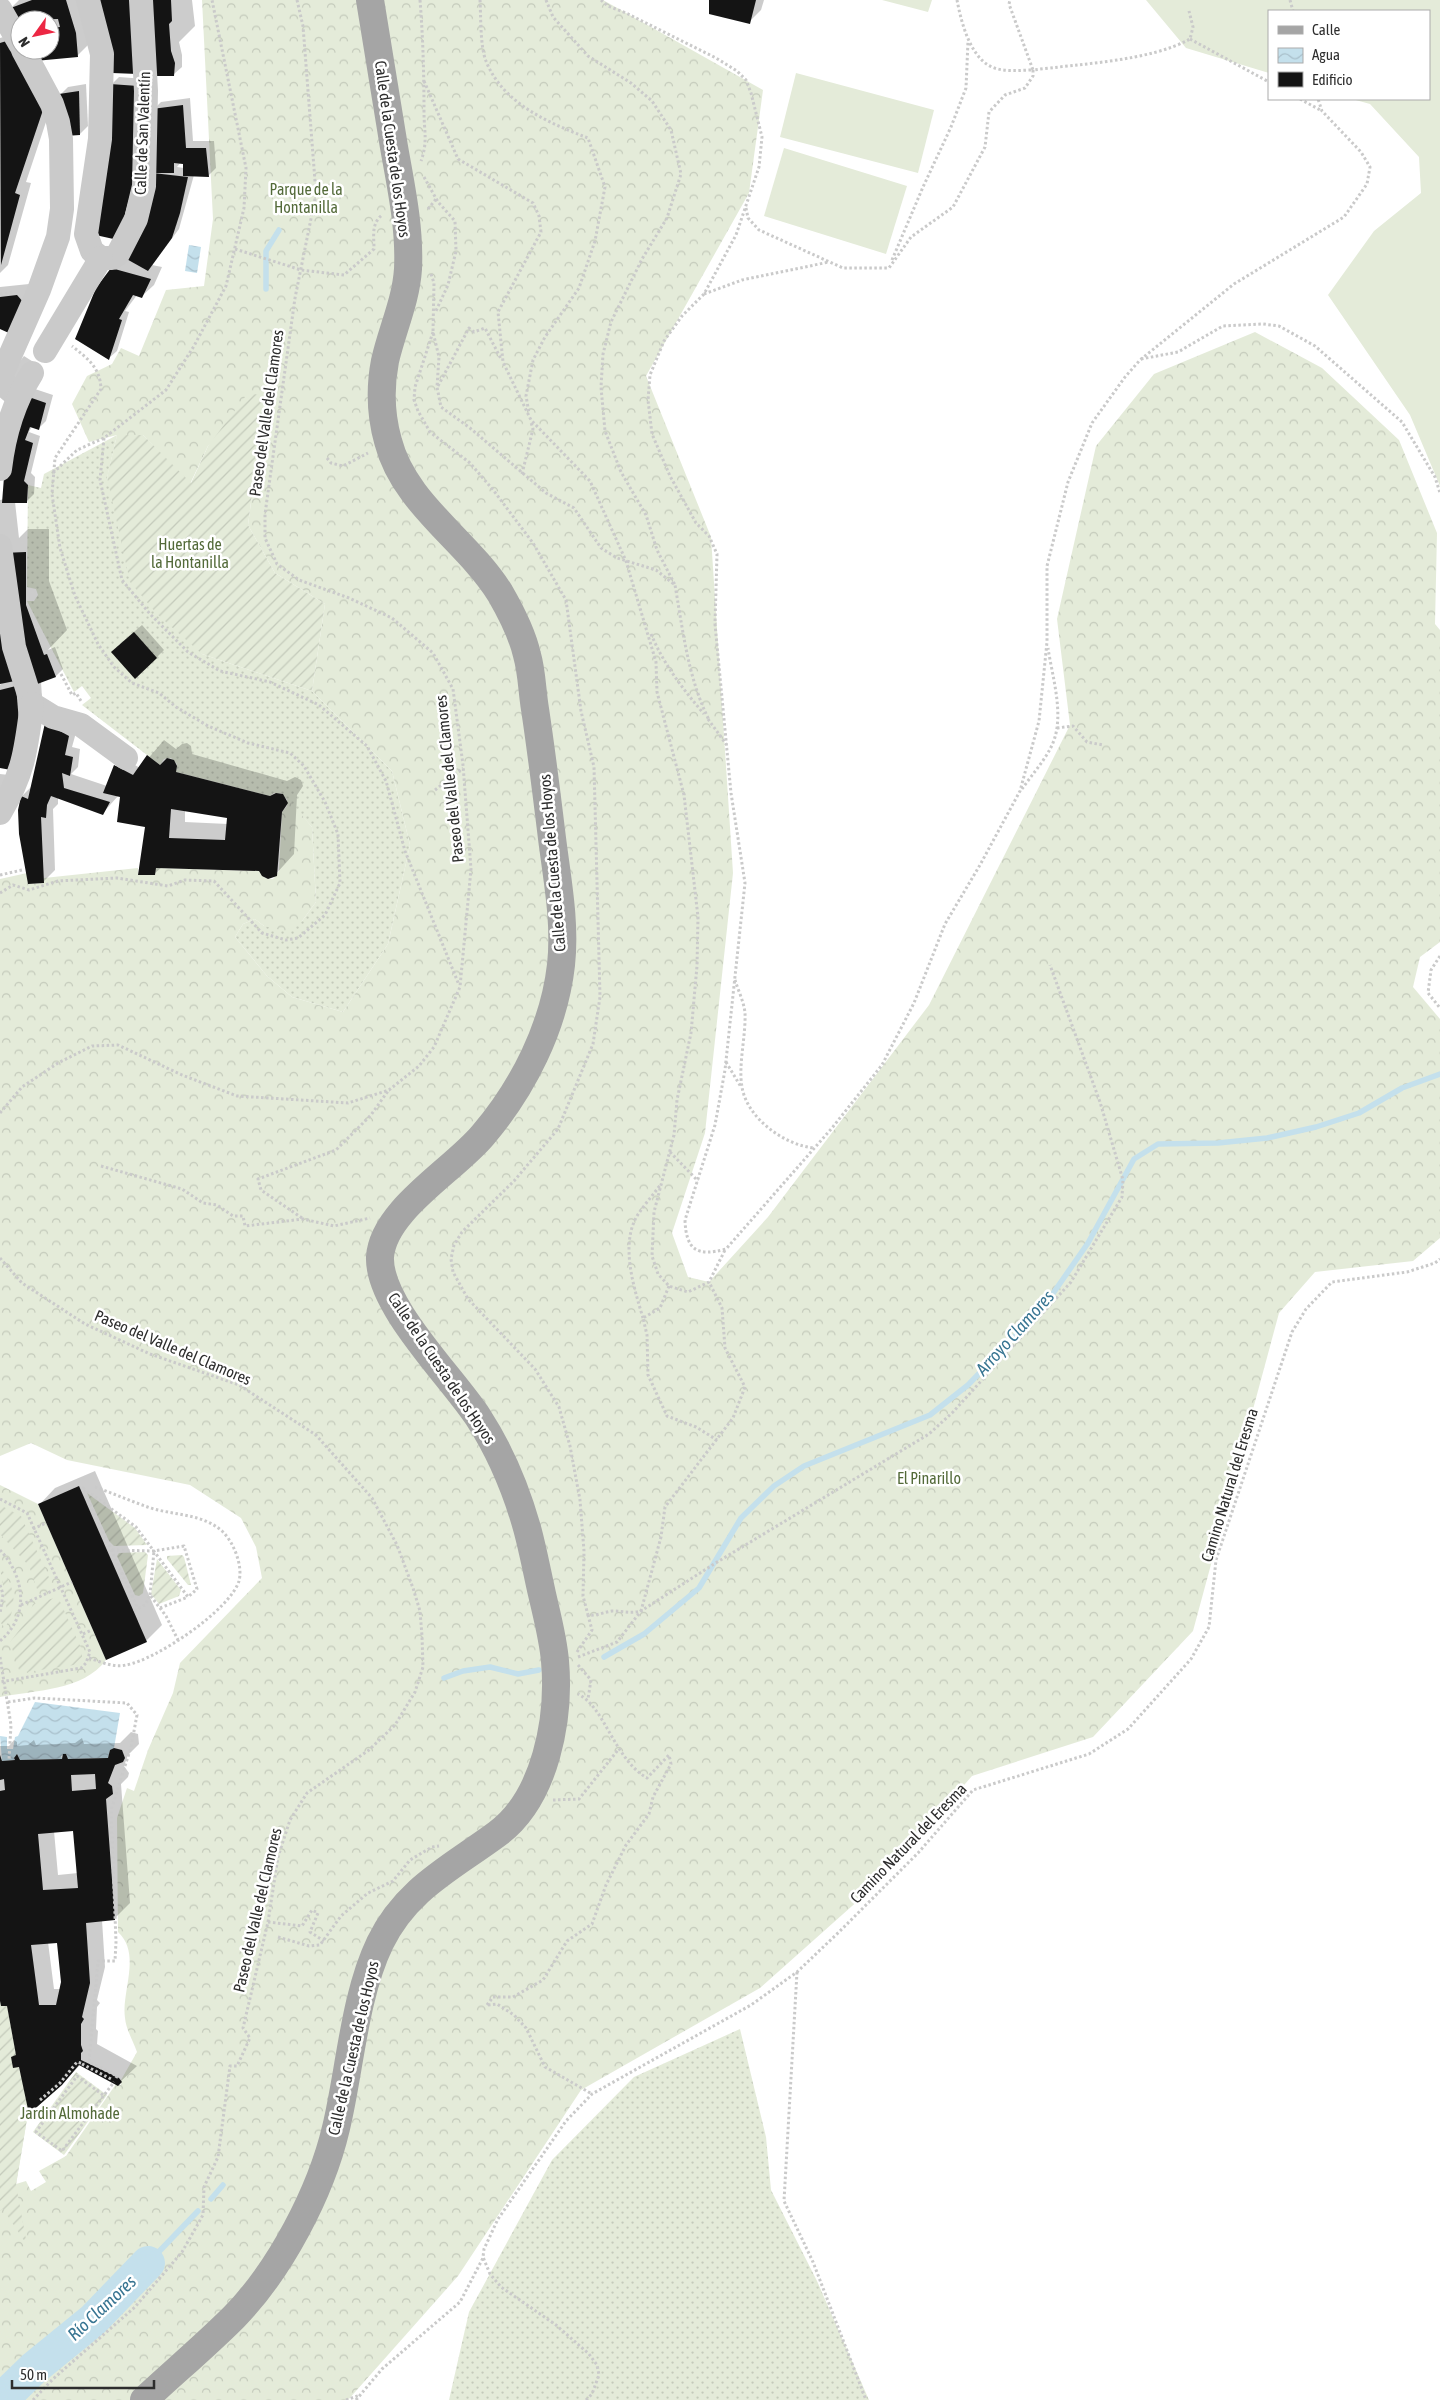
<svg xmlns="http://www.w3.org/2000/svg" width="1440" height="2400" viewBox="0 0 1440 2400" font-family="'Asap Condensed',sans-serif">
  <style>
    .grass { fill: url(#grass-dots) }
    .forest { fill: url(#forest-crowns) }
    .garden { fill: url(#garden-furrows) }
    .pitch { fill: #e4ebd9 }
    .water { fill: url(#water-waves) }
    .shadow { fill: #0003; fill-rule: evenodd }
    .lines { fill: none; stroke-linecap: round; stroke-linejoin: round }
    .stream { stroke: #c4e0ec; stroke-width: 5.5 }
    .river { stroke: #c4e0ec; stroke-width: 34 }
    .building { fill: #141414; fill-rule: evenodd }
    .path { stroke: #cacaca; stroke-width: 3; stroke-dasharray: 2.5 2.5; stroke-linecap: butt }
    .minor { stroke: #cacaca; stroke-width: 24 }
    .major { stroke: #a5a5a5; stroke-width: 28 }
    .labels { text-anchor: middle; stroke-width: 5; stroke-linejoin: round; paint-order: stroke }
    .street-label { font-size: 16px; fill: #2d2d2d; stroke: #fff }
    .park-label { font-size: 16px; fill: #536a39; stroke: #fff }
    .water-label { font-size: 18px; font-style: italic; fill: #387592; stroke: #fff }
  </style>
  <defs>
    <pattern id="grass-dots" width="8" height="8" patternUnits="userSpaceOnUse" patternTransform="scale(1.25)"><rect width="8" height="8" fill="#e4ebd9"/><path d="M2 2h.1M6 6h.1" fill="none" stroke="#c4cabb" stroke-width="1.8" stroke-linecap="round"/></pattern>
    <pattern id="forest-crowns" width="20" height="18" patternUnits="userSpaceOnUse" patternTransform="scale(1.25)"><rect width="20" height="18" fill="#e4ebd9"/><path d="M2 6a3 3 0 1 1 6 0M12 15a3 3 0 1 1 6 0" fill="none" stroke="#c4cabb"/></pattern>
    <pattern id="garden-furrows" width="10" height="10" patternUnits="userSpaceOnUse" patternTransform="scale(1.25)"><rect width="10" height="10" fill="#e4ebd9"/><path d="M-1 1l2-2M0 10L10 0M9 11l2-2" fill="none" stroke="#c4cabb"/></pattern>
    <pattern id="water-waves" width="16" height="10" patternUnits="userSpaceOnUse" patternTransform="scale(1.25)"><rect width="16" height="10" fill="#c4e0ec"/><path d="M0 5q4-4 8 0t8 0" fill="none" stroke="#a9c0cb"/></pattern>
  </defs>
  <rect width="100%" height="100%" fill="#fff"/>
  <g class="grass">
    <path d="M117 435 107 478 202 654 312 691 392 771 410 845 388 944 343 1012 292 997 267 976 235 937 243 924 255 919 264 926 302 921 316 902 312 827 281 793H274L270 796 176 772 177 764 171 758 164 759 160 765 82 705 91 698 82 686 74 692 27 601H34L38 595 36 589 27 587 28 485 41 488 44 474Z"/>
    <path d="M740 2029 766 2137 771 2190 817 2281 869 2400H449L469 2312 552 2160 634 2077Z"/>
  </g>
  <g class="forest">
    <path d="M202 0H603L763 90 749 193 646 376 711 537 733 873 705 1133 672 1233 688 1277 709 1282 768 1217 929 1005 1070 725 1057 619 1096 446 1154 374 1255 332 1322 368 1399 440 1437 533 1435 624 1440 630V942L1420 957 1413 987 1440 1019V1238L1413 1261 1315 1272 1279 1313 1193 1631 1093 1737 972 1776 879 1882 760 1988 581 2090 458 2276 348 2400H0V2001L1 2006H7L16 2055 11 2057 29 2107 16 2184 26 2181 31 2191 46 2182 39 2171 66 2156 116 2084 121 2085V2080L137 2052C133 2041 126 2029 125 2018 121 1992 142 1954 118 1932L117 1818 127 1788 134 1791 148 1750 173 1693 180 1663 262 1578 256 1547 241 1518 190 1485 67 1460 31 1443 0 1456V879L27 873 28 884 44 883V878L138 868V875H155L156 868 259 871 265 878 273 879 279 871 282 812 287 806V798L312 827 316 902 302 921 285 931 264 926 255 919 243 924 235 937 267 976 292 997 343 1012 388 944 410 845 392 771 312 691 325 604 275 573 248 525 265 396 208 446 190 484 143 435H117L89 442 72 404 87 376 112 364 121 348 139 356 166 290 204 286 213 219Z"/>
    <path d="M0 1485 38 1504 106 1660C83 1691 35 1690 0 1697Z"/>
  </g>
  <g class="garden">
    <path d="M248 393 265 396 248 525 275 573 325 604 312 691 202 654 157 614 130 582 107 477 117 435H143L191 483 208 446Z"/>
    <path d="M87 1493 135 1528 147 1545 114 1546 109 1541Z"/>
    <path d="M0 1505 21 1516 51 1582 37 1589 29 1566 0 1534Z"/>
    <path d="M145 1552 148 1555 143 1593 139 1596 135 1595 117 1556 119 1553Z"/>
    <path d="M182 1555 184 1557 191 1585H188L167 1559V1556Z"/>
    <path d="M157 1559 181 1590 179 1596 159 1604 151 1594Z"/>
    <path d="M0 1567C16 1588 18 1605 5 1628L1 1623 7 1611Z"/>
    <path d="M58 1597 82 1650V1657L74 1665 20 1673 10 1642 27 1620 33 1604Z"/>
    <path d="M0 2001 1 2006H7L16 2055 11 2057 13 2067H19L29 2107 16 2185 27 2245 3 2209 0 2211Z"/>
    <path d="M76 2072 107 2095 64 2155 33 2132Z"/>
  </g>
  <g class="pitch">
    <path d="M882 0H932L928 12Z"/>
    <path d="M1146 0H1440V486L1410 415 1328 295 1374 231 1421 193 1419 157 1370 104 1352 99H1429V11H1269V73L1186 48Z"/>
    <path d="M796 73 934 110 918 173 780 137Z"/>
    <path d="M784 148 907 186 886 254 764 216Z"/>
  </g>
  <g class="water">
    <path d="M189 245 201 247 197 273 185 271Z"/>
    <path d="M35 1702 120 1713 114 1748 110 1750 108 1758 68 1759 66 1754 61 1756 62 1759 20 1760 17 1754 14 1758 15 1760 2 1761 0 1736 7 1737V1749H13L15 1737 18 1736Z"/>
  </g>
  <g class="shadow">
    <path d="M19 0H97L101 32 78 55 37 60 54 98 26 182 31 183 8 265 0 273V38L20 32V50H50V20H20L10 9Z"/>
    <path d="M99 0H192L195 26 179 42 182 55V67L174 74Z"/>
    <path d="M710 0H764L761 10 749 22Z"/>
    <path d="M119 77 145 79 144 123 111 85Z"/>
    <path d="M86 84 88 126 80 134 61 94 68 87Z"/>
    <path d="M190 98 193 141H214L216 168 208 176 194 175 179 229 152 265 162 267 154 285 142 296 137 295 125 311 129 312 117 351 109 358 112 269 153 110 161 102ZM181 162H184V168L177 167Z"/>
    <path d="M29 284 35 291 0 327V287Z"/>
    <path d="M24 356 35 363 24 379 0 386Z"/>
    <path d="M35 389 53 395 46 421 38 429 32 426 29 432 40 436 31 473 35 477 34 494 26 502H15L19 538 28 529H49V581L67 630 48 650 55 647 63 669 56 676 41 682 42 697 0 767V685L3 682 0 683V500L4 499 14 437Z"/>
    <path d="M142 625 164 650 156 658 120 644Z"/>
    <path d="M47 723 77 729 72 747 80 749 78 767 71 774 107 786 116 766 123 758 140 768 164 740 176 749 182 744 187 743 191 746 192 754 287 781 295 777 301 780 303 786 297 795 294 854 274 876 260 870 162 867 154 874 146 826 121 796H118L102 814 58 797V804L53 809 55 870 43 882 22 796 33 785ZM185 810 229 817 228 824 185 822Z"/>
    <path d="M0 774 9 775 0 790Z"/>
    <path d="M95 1471 162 1625 146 1641 40 1504 55 1488Z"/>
    <path d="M131 1732 138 1734 139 1744 128 1755 124 1766 129 1773 128 1777 121 1784 130 1903 114 1919 102 1920 105 1967 97 2000 100 2003 97 2007 96 2029 98 2031 97 2044 137 2066 118 2084 81 2064 61 2085 20 2065 12 2057 16 2052 8 2005 0 1996V1746H9L14 1740 17 1742V1746L28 1745 34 1740 36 1745 75 1743 82 1738 84 1744 120 1743ZM74 1830 78 1873 58 1875 54 1831ZM59 1941 62 1982 61 1989H54L48 1942Z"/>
  </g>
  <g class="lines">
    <g class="stream">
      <path d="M266 289V251L279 230"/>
      <path d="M604 1657 644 1634 699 1588 741 1518 774 1486 804 1466 930 1415 968 1385 1045 1305 1088 1243 1134 1159 1158 1144 1218 1143 1267 1138 1316 1127 1359 1113 1402 1088 1440 1074"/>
      <path d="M444 1678 463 1671 490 1667 518 1674 539 1670"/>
      <path d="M211 2199 223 2185"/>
      <path d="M148 2263 198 2211"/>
    </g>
    <path class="river" d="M1 2400 34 2368 93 2320 148 2263"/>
  </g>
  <g class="building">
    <path d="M32 0H66L76 33 78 57 35 61 29 50H50V28L60 27 58 19 20 20V32L8 9Z"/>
    <path d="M98 0H136L138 74 112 73Z"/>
    <path d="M147 0H171L172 21 169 24 171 51 175 63 174 76H154Z"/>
    <path d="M709 0H756L750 24 709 14Z"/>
    <path d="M13 39 43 110 15 193 20 195 1 265 0 43Z"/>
    <path d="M110 84 138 86 139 163 118 240 91 234Z"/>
    <path d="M79 91 80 135 65 136 59 94Z"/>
    <path d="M183 105 186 148H206L209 177 183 176V164L174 163V173H153L152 109Z"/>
    <path d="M153 173 188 177 180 213 172 238 148 271 123 257Z"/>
    <path d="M111 268 151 279 142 298 133 295 119 319 122 320 109 360 75 339 96 288Z"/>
    <path d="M17 295 24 303 11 334 0 329V297Z"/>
    <path d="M26 396 46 403 39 430 30 427 25 440 33 443 24 481 28 485 27 503H2L4 477Z"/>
    <path d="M26 552V605L44 655 47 654 56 677 32 686 3 553Z"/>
    <path d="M0 615 15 681 0 684Z"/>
    <path d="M134 632 157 658 135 679 111 652Z"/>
    <path d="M16 686 19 722 11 770 0 768V690Z"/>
    <path d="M45 723 69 736 65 755 73 757 70 776 62 773 64 788 110 802 103 815 51 796 47 805 46 818 41 817 44 883 28 884 19 834 18 810 21 796 28 799Z"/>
    <path d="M147 755 160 765 167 758 174 760 177 766 176 772 270 796 276 793 283 794 288 803 282 812 277 876 268 879 262 876 259 871 156 868 155 875H138L145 827 117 822 120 797 103 793 114 765 133 775ZM171 809 227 818 225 840 169 838Z"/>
    <path d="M79 1486 147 1642 106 1660 38 1504Z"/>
    <path d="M114 1748 122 1750 125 1758 123 1762 115 1765 108 1783 112 1786 113 1794 106 1799 115 1920 86 1923 90 1983 82 2017 84 2019 81 2024V2045L83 2051 81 2053V2060L119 2078 122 2082 118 2086 79 2065 62 2085 29 2114 19 2067 13 2068 11 2057 16 2055 7 2006H1L0 2001V1791L5 1790 4 1779 0 1780V1755L2 1761 15 1760 14 1758 17 1754 20 1760 62 1759 63 1754H66L68 1759 108 1758 110 1750ZM95 1774 96 1789 72 1791 71 1775ZM73 1831 78 1888 43 1890 38 1834ZM57 1943 61 1982 56 2005H39L31 1945Z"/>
  </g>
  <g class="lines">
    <g class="path">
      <path d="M420 0C423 38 424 74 424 112 424 132 428 141 421 161"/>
      <path d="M480 0C481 17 480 46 486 61 503 104 549 123 588 138L605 187 595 241 579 288 545 337 533 360 526 396 529 413"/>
      <path d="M546 0 553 17 588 56 631 83 652 101 671 130 681 174 667 218 642 259 611 322 603 354 601 387 605 431 621 472 646 515 657 550 675 585"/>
      <path d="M601 0 608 6 626 13 716 58 737 71 746 80 751 93 762 137 759 167 736 235 704 294 682 316 664 341 650 375 648 400 652 434 670 476 696 523 709 536 717 554 715 624 731 793 745 883 725 1070 715 1125 685 1220C686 1250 697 1257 726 1249L832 1128 882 1065 914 1003 945 924 980 865 1020 791 1039 721 1047 642V566L1068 482 1092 423 1125 377 1140 360 1234 284 1344 217 1367 184 1370 167 1361 152 1322 111 1318 99"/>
      <path d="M957 0C961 21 969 53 988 65 1001 73 1019 70 1033 70L1009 4 1010 0"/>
      <path d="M1290 0 1293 11"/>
      <path d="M1190 39 1269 82"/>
      <path d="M424 81 458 159 533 203 539 216 541 232 498 312 503 362 531 420 590 481 626 561 656 662 657 692 684 795 698 917 697 966 691 1033 677 1100 674 1135 654 1212 652 1256 658 1274 669 1286 688 1292 709 1282 725 1250"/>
      <path d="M1300 99 1322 111"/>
      <path d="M424 177 438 202 455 221 456 251 448 285 435 313"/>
      <path d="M746 208 748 218 759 230 843 268H889L911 237 953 207 985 147 989 112 1005 95 1025 88 1033 76V70C1078 64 1151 61 1190 39L1193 27 1189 11"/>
      <path d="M428 209 436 199"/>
      <path d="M235 249 301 270 344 275 374 249C374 236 371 224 382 215"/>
      <path d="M892 260 923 187 951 127 966 88 968 41"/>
      <path d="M431 274 434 283 433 332 439 357 437 387 441 407 470 428 546 493 574 508 601 548 617 558 656 570 675 585C683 631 688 678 709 720"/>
      <path d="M0 294 14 292"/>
      <path d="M704 294 742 280 829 262"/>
      <path d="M433 332 415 387 414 400 418 411 430 432 470 463 494 491 533 543 566 600 581 711 594 767 600 997 593 1044 558 1129 514 1181 462 1232 454 1245 451 1259 453 1272 468 1299 535 1369 559 1407 570 1446 580 1500 584 1551 583 1596 588 1615C597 1616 604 1612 612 1611 623 1611 631 1614 641 1611L661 1537 665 1507 733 1418 745 1387 725 1348 722 1308 709 1282"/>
      <path d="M1141 359 1178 352 1223 326 1263 324 1279 326 1315 346 1402 422 1435 477 1440 493"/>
      <path d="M438 386 469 328 474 332 485 328 501 359"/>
      <path d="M104 438 100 480 122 580 150 614 188 652 220 671 270 682 319 705 367 746 386 781 405 851 459 985"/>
      <path d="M327 458 331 463 343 466 368 453"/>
      <path d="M53 473 77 450 104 438 166 390 194 346 226 286 244 208 246 168 212 0"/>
      <path d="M522 474 533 429 531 422"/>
      <path d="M651 634C664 665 683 689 704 714"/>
      <path d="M61 674 72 695 76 693 81 701 79 702"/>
      <path d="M708 719 726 744"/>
      <path d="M1057 728 1073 726 1087 742 1103 745"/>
      <path d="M1022 789C1033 773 1050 755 1055 737 1063 710 1052 675 1048 648"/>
      <path d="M435 790 463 768"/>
      <path d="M0 875 22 870"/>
      <path d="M0 893 13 885 29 890 58 881 117 878 168 886 185 880 214 881 262 933 286 940 298 938 325 915 340 883 338 834 325 802 304 766 290 753 248 743 208 726 176 707 159 693 132 683 114 667 98 644 75 596 60 548 52 494 55 458 101 389C100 367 88 359 72 346"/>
      <path d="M1440 956 1431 970 1428 993 1440 1008"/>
      <path d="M735 980C738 990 744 1002 745 1013 746 1036 738 1065 742 1087 747 1118 784 1145 814 1148"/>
      <path d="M726 1062 741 1087"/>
      <path d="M0 1113 22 1087 58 1063 92 1046 118 1045 182 1075 237 1096 348 1103 389 1090 419 1066 434 1047 460 987 471 869 463 765 453 689 433 653 392 618 349 598 299 580 277 564 265 538V514L295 298 316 194 303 26 297 0"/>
      <path d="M670 1152 698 1181"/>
      <path d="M101 1166 182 1189 203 1203 217 1205 233 1216H243L245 1226 303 1219 334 1226 370 1218"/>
      <path d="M302 1218 261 1190 258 1179 336 1150 371 1115 388 1091"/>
      <path d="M0 1258 22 1283 85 1324 150 1354 239 1385 316 1435 372 1498 397 1545 413 1588 420 1611 422 1636 423 1667 415 1692 395 1725 369 1750 307 1793 290 1820 278 1857 268 1922 243 2028 250 2038 237 2066H230L218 2157 204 2187 203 2215 182 2252 135 2307 53 2379 33 2400"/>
      <path d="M669 1286 660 1308 643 1318 647 1335 648 1375 667 1416 696 1427 717 1440"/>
      <path d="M643 1318C634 1288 620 1245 637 1216 644 1205 653 1195 661 1184"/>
      <path d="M0 1499 27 1513 90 1652 86 1663 81 1668 0 1682"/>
      <path d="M33 1529 46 1523"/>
      <path d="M0 1550C25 1577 30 1616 0 1641"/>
      <path d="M112 1550 154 1551 184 1546 197 1589 188 1597 136 1527 83 1488 138 1609"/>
      <path d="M0 1585 3 1594 0 1614"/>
      <path d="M150 1595 154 1551"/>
      <path d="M21 1605 72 1582"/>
      <path d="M160 1608 188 1597"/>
      <path d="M134 1611 145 1605 150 1595 166 1616 178 1640"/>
      <path d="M83 1634 92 1630"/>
      <path d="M577 1652 592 1630 588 1615"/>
      <path d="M0 1657 11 1725 9 1760"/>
      <path d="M578 1657 617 1642 641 1611 714 1564 929 1434 953 1412 1071 1282 1122 1197 1123 1180 1100 1102 1050 965"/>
      <path d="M89 1658C101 1662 114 1668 126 1665 156 1660 230 1610 239 1581 243 1566 234 1543 223 1532 202 1512 170 1516 145 1506 128 1500 112 1493 95 1487"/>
      <path d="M578 1665 591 1680 588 1699"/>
      <path d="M8 1702 35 1698 127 1703 137 1715 131 1747 111 1810 116 1942 115 1961H98L89 2062 117 2076 116 2078"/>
      <path d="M553 1800 579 1799 618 1750"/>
      <path d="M268 1922 302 1926 312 1910 318 1913 310 1932 324 1941"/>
      <path d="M278 1937 309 1946 320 1945 341 1916 368 1893 393 1881 410 1860 432 1847 439 1846"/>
      <path d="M797 1972 784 2201 813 2262 866 2400"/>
      <path d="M487 2005 493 1997H513L543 1980 567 1941 592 1924 606 1885 626 1845 649 1814 653 1797 671 1764 669 1755 647 1778C614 1759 605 1707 578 1694"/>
      <path d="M488 2005 497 2004 514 2015 526 2028 545 2067 592 2094"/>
      <path d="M82 2064 113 2080"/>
      <path d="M103 2095 77 2076 36 2132 62 2151 114 2082"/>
      <path d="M40 2100 60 2083 77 2062 84 2064"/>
      <path d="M346 2400 360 2395"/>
      <path d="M356 2400 382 2369 460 2302 483 2258"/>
      <path d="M586 2400 592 2394 599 2375 597 2365 589 2354 556 2325 501 2287 490 2274 483 2257 484 2249 498 2219 566 2121 592 2094 751 2005 797 1972 839 1932 918 1853 973 1790 1089 1754 1128 1729 1191 1659 1209 1627 1216 1560 1292 1332 1306 1309 1332 1282 1407 1272 1435 1263 1440 1259"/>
    </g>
    <g class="minor">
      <path d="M88 0 102 54 100 139 86 234 92 251 101 258"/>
      <path d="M0 9 20 44"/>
      <path d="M101 258H112L118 254 136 219 144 186 146 91 141 0"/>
      <path d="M45 351 101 258"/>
      <path d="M18 397 4 385 2 374 39 290 58 237 62 209 61 139 58 122 52 104 23 50"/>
      <path d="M0 469C4 434 13 403 32 373"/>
      <path d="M0 546 14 647 32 704 53 717 81 725 126 758"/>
      <path d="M0 813C24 772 26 750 32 704"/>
    </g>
    <path class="major" d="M144 2400C174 2372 205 2346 234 2317 280 2270 321 2192 336 2128 350 2070 354 1997 380 1943 406 1889 451 1868 497 1834 546 1798 560 1718 555 1661 553 1638 547 1616 542 1594 537 1572 533 1550 527 1528 516 1489 500 1451 478 1417 451 1376 378 1305 380 1257 383 1210 454 1170 483 1135 523 1088 554 1027 561 965 566 920 556 874 551 830 546 789 541 749 535 709 532 691 532 672 527 655 522 633 511 612 500 593 467 540 404 504 388 441 381 416 380 387 385 361 392 330 406 301 408 269 410 228 401 187 394 147 386 98 378 49 370 0"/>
  </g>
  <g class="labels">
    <g class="street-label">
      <text transform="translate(142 133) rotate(-88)" y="6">Calle de San Valentín</text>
      <text transform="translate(393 149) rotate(82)" y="6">Calle de la Cuesta de los Hoyos</text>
      <text transform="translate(266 413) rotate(-82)" y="6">Paseo del Valle del Clamores</text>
      <text transform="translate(449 779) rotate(-96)" y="6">Paseo del Valle del Clamores</text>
      <text transform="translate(552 863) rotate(-95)" y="6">Calle de la Cuesta de los Hoyos</text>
      <text transform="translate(173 1347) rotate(23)" y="6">Paseo del Valle del Clamores</text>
      <text transform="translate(442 1368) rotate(56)" y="6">Calle de la Cuesta de los Hoyos</text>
      <text transform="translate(1229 1485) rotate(-73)" y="6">Camino Natural del Eresma</text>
      <text transform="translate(908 1843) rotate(-46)" y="6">Camino Natural del Eresma</text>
      <text transform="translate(257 1910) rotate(-77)" y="6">Paseo del Valle del Clamores</text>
      <text transform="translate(353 2048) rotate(-77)" y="6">Calle de la Cuesta de los Hoyos</text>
    </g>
    <g class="park-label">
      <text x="306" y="195">Parque de la<tspan x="306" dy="18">Hontanilla</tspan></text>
      <text x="190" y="550">Huertas de<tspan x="190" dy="18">la Hontanilla</tspan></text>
      <text x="929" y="1484">El Pinarillo</text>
      <text x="70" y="2119">Jardin Almohade</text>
    </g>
    <g class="water-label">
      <text transform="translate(1015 1333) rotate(-48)" y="6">Arroyo Clamores</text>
      <text transform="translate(102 2308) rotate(-43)" y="6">Río Clamores</text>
    </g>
  </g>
  <rect x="1268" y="10" width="162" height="90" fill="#ffffff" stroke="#ababab"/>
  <rect x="1278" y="26" width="25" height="8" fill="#a5a5a5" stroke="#ababab"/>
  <text x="1312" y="35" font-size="15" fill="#2d2d2d">Calle</text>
  <rect x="1278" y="48" width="25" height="15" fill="url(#water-waves)" stroke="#ababab"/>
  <text x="1312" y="60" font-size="15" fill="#2d2d2d">Agua</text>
  <rect x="1278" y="72" width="25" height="15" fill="#141414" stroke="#ababab"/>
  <text x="1312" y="85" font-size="15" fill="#2d2d2d">Edificio</text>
  <g transform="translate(35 35) rotate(237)"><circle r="24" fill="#ffffff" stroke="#ababab"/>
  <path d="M0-4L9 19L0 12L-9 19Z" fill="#ec2743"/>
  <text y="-8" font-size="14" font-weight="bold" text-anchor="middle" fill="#2d2d2d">N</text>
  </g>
  <path d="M12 2380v8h142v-8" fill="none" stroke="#2d2d2d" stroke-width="2.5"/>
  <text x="20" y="2380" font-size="15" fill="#2d2d2d" stroke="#ffffff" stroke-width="4" paint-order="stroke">50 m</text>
</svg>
